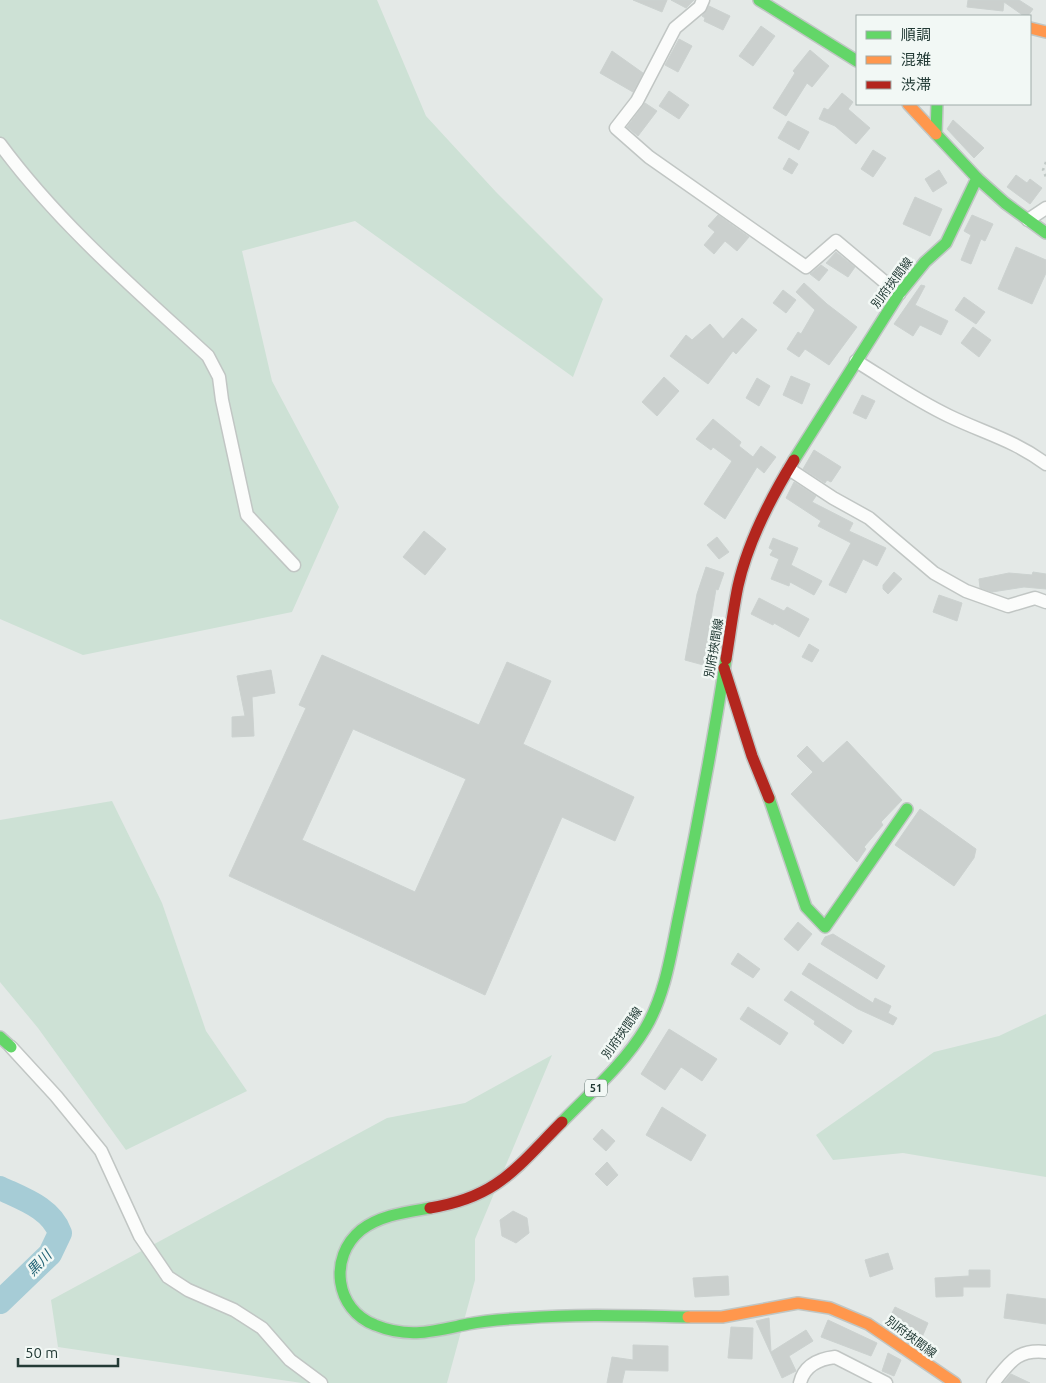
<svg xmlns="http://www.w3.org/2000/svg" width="1046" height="1383" viewBox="0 0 1046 1383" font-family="Ubuntu,'Noto Sans JP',sans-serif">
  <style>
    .green { fill: #cde1d5 }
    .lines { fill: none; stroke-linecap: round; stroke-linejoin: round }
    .river { stroke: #a6ccd6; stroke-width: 24 }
    .building { fill: #cbd0ce; stroke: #ccd2d0; fill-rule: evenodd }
    .street-casing { stroke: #c1c6c4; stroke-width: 15 }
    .fast-casing { stroke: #c0c6c4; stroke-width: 14 }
    .slow-casing { stroke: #c0c6c4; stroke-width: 14 }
    .jam-casing { stroke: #c0c6c4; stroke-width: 14 }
    .path { stroke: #c1c9c6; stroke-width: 2.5; stroke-dasharray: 2.5 4; stroke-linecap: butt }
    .street { stroke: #fbfcfb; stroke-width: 12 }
    .fast { stroke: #63d668; stroke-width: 11 }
    .slow { stroke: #ff974d; stroke-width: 11 }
    .jam { stroke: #b3261e; stroke-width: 11 }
    .labels { text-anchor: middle; stroke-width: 5; stroke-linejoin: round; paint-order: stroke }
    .shield { fill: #f2f8f5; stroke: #61746f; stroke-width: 1 }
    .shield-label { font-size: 11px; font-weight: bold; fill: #233b36 }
    .street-label { font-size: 12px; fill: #233b36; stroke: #f2f8f5 }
    .water-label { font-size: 14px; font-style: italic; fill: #206274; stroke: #f2f8f5 }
  </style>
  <rect width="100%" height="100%" fill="#e4e9e7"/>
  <g class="green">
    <path d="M0 0H377L426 116 496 192 603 299 573 377 355 221 242 251 272 381 339 507 292 612 83 655 0 619Z"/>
    <path d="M112 801 162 903 206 1031 247 1091 126 1150 38 1028 0 982V820Z"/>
    <path d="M1046 1014V1177L903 1153 833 1160 816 1135 934 1052 999 1036Z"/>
    <path d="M552 1055 475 1239V1280L447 1383H302L58 1347 51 1300 387 1118 465 1103Z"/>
  </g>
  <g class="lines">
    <path class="river" d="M0 1188C23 1199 51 1208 60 1233L50 1254 0 1302"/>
  </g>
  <g class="building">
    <path d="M633 0H667L662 12Z"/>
    <path d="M671 0H694L686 8Z"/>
    <path d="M968 0H1019L1033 9 1028 16H1024L1004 2 1003 11 967 7Z"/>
    <path d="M709 6 730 16 723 30 704 21 705 18 702 16Z"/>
    <path d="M761 26 775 36 753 66 739 56Z"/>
    <path d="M679 39 692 46 678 72 665 65Z"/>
    <path d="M810 50 829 66 812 87 807 83 786 116 773 108 795 73 793 71Z"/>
    <path d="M612 51 643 73 633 92 600 73Z"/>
    <path d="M669 91 689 105 679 119 659 106Z"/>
    <path d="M842 93 853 102 848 109 870 128 856 144 835 126 819 119 824 108 828 110Z"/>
    <path d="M645 103 657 111 638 136 627 127Z"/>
    <path d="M953 120 984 148 974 158 947 129Z"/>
    <path d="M788 121 809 132 799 150 778 138Z"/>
    <path d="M873 150 886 158 873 177 861 169Z"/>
    <path d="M789 158 798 164 792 174 783 169Z"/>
    <path d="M939 170 947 183 933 192 925 179Z"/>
    <path d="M1016 175 1027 183 1030 179 1042 188 1030 204 1007 187Z"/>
    <path d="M915 197 942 209 930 236 903 224Z"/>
    <path d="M718 215 749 237 737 251 725 241 714 254 704 245 715 232 708 226Z"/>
    <path d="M972 215 993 224 985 241 981 239 971 264 961 260 971 235 964 231Z"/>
    <path d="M1016 247 1046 260V273L1032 304 998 289Z"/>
    <path d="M836 252 855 267 848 277 826 263Z"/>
    <path d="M821 265 828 270 819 281 810 274Z"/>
    <path d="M804 283 827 304 857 327 829 365 805 349 799 357 787 349 798 332 801 334 815 310 796 292Z"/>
    <path d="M921 285 925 286 915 305 948 321 941 335 920 325 913 336 894 324Z"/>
    <path d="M783 290 796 300 786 313 773 303Z"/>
    <path d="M964 297 985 312 976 324 955 310Z"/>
    <path d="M742 318 757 330 736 354 733 351 708 384 670 356 686 335 692 340 710 324 723 339Z"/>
    <path d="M973 327 991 340 979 357 961 343Z"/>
    <path d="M791 376 810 384 802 404 783 395Z"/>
    <path d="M664 377 679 391 657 416 642 402Z"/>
    <path d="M757 378 770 386 759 406 746 398Z"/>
    <path d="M862 395 875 401 866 419 853 413Z"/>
    <path d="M713 419 741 442 739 446 753 457 761 446 776 457 764 473 757 467 725 519 704 504 732 461 713 447 711 450 696 439Z"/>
    <path d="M814 450 841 467 831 482 827 480 825 483 803 469Z"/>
    <path d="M794 482 816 496 812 502 853 523 849 531 886 548 877 566 863 559 846 593 829 585 851 543 818 526 821 521 786 498Z"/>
    <path d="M424 531 446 549 425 575 403 557Z"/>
    <path d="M717 537 729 552 719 559 707 545Z"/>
    <path d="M773 538 798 548 791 565 822 581 814 595 790 582 789 586 771 579 779 559 770 555 773 550 769 548Z"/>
    <path d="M706 567 724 573 718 590 716 589 708 636 710 637 708 651 711 652 707 666 685 660 697 594Z"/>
    <path d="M894 572 902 579 888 594 883 589V585Z"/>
    <path d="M1033 572 1046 574V589L1024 587 992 592 980 588 979 579 1009 573 1032 575Z"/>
    <path d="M939 595 962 603 957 621 933 612Z"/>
    <path d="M759 598 784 611 787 607 809 619 799 637 774 623 773 625 751 614Z"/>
    <path d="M809 644 819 650 812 662 802 657Z"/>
    <path d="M322 655 479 725 507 662 551 681 523 744 634 797 615 841 562 817 485 995 229 876 306 708 299 705ZM353 729 466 779 415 892 302 840Z"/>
    <path d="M271 670 275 693 252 697 254 736 232 737V717L245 716 237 676Z"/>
    <path d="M847 741 902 800 881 822 883 825 864 847 866 849 857 862 791 794 813 772 797 756 807 746 823 763Z"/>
    <path d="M920 809 976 849 974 858 954 886 895 845Z"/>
    <path d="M798 922 812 934 798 951 784 939Z"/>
    <path d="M833 934 885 966 877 979 821 944 825 937Z"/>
    <path d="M738 953 760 969 753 978 731 964Z"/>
    <path d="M809 963 873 1003 875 998 891 1006 888 1013 897 1018 893 1025 858 1009 802 974Z"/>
    <path d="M791 991 852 1031 843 1044 814 1024 815 1021 784 1000Z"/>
    <path d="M748 1007 788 1033 780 1045 740 1019Z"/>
    <path d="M669 1029 717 1059 702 1081 681 1067 665 1090 641 1074Z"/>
    <path d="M662 1107 706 1135 691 1161 646 1135Z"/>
    <path d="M602 1129 615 1141 606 1151 593 1139Z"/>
    <path d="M607 1162 618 1175 607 1186 595 1174Z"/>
    <path d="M513 1211 527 1218 529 1233 516 1243 502 1236 500 1220Z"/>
    <path d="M888 1253 893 1269 870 1277 865 1260Z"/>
    <path d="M969 1270H990V1287H963V1296L936 1297 935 1278 969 1276Z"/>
    <path d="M728 1276 729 1295 695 1297 693 1278Z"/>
    <path d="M1007 1294 1046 1299V1324L1004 1318Z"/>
    <path d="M895 1307 928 1323 920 1342 887 1323Z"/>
    <path d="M769 1318 771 1352 806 1330 813 1341 789 1356 796 1371 782 1378 756 1321Z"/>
    <path d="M828 1320 877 1343 871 1356 821 1337Z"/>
    <path d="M731 1327 753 1328 752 1359 728 1358Z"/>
    <path d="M633 1345 668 1346V1371L625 1370 622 1383H607L612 1357 633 1360Z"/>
    <path d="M888 1353 901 1360 894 1376 882 1371Z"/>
    <path d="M1011 1374 1030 1383H1003Z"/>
  </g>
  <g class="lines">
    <g class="street-casing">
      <g id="street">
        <path d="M703 0 700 7 675 28 637 101 616 128 649 157 806 267 836 241 899 294"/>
        <path d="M0 144C59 224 135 289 208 356L219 377 222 400 247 515 294 565"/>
        <path d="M1028 220 1046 208"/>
        <path d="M856 361C887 380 917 401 949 416 984 433 1014 440 1046 464"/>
        <path d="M789 469 833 498 869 518 934 573 966 591 1008 606 1035 598 1046 602"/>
        <path d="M11 1047 56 1096 101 1151 140 1236 168 1277 188 1290 234 1310 262 1328 290 1360 321 1383"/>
        <path d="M800 1383C804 1366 818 1359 835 1357L886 1383"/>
        <path d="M993 1383C1010 1362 1017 1349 1046 1352"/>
      </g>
    </g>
    <g class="fast-casing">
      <g id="fast">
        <path d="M759 0 857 61"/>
        <path d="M977 178 1005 203 1046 233"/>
        <path d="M794 460 899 294 925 262 946 243 977 178 936 134 937 104"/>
        <path d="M769 798 806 907 825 927 907 809"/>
        <path d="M0 1037 11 1047"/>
        <path d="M562 1122C590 1093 624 1064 645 1029 667 992 672 946 681 905 698 823 713 741 726 659"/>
        <path d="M430 1208C407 1212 380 1215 361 1230 328 1257 335 1310 375 1325 409 1339 434 1331 468 1324 487 1320 506 1319 525 1318 579 1314 634 1316 688 1317"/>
      </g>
    </g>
    <g class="slow-casing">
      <g id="slow">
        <path d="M1030 28 1046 32"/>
        <path d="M908 104 936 134"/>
        <path d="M688 1317H722L798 1303 830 1308 868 1324 955 1383"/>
      </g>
    </g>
    <g class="jam-casing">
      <g id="jam">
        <path d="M726 659C730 635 733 610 738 586 748 541 770 499 794 460"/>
        <path d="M724 668 752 756 769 798"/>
        <path d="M430 1208C498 1197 516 1168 562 1122"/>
      </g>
    </g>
    <path class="path" d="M1046 162 1043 170 1046 177"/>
    <use href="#street" class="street"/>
    <use href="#fast" class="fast"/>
    <use href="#slow" class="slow"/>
    <use href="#jam" class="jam"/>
  </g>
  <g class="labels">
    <rect class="shield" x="585" y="1079.5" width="22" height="17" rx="4"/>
    <g class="shield-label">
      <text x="596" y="1092">51</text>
    </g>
    <g class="street-label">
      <text transform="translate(892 283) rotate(-53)" y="4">別府挾間線</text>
      <text transform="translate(714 648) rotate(-80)" y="4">別府挾間線</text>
      <text transform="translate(622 1033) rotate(-55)" y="4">別府挾間線</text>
      <text transform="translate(911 1337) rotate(37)" y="4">別府挾間線</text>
    </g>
    <g class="water-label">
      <text transform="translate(39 1263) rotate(-47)" y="5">黒川</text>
    </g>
  </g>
  <rect x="856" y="15" width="175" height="90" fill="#f2f8f5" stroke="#9faca9"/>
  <rect x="866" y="31" width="25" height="8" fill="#63d668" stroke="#9faca9"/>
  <text x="901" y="40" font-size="15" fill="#233b36">順調</text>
  <rect x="866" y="56" width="25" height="8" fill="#ff974d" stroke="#9faca9"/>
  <text x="901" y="65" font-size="15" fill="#233b36">混雑</text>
  <rect x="866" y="81" width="25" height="8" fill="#b3261e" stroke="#9faca9"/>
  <text x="901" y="90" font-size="15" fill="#233b36">渋滞</text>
  <path d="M18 1358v8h100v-8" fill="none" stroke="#233b36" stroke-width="2.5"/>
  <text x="25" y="1358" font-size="15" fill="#233b36" stroke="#f2f8f5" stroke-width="4" paint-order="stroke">50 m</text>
</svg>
